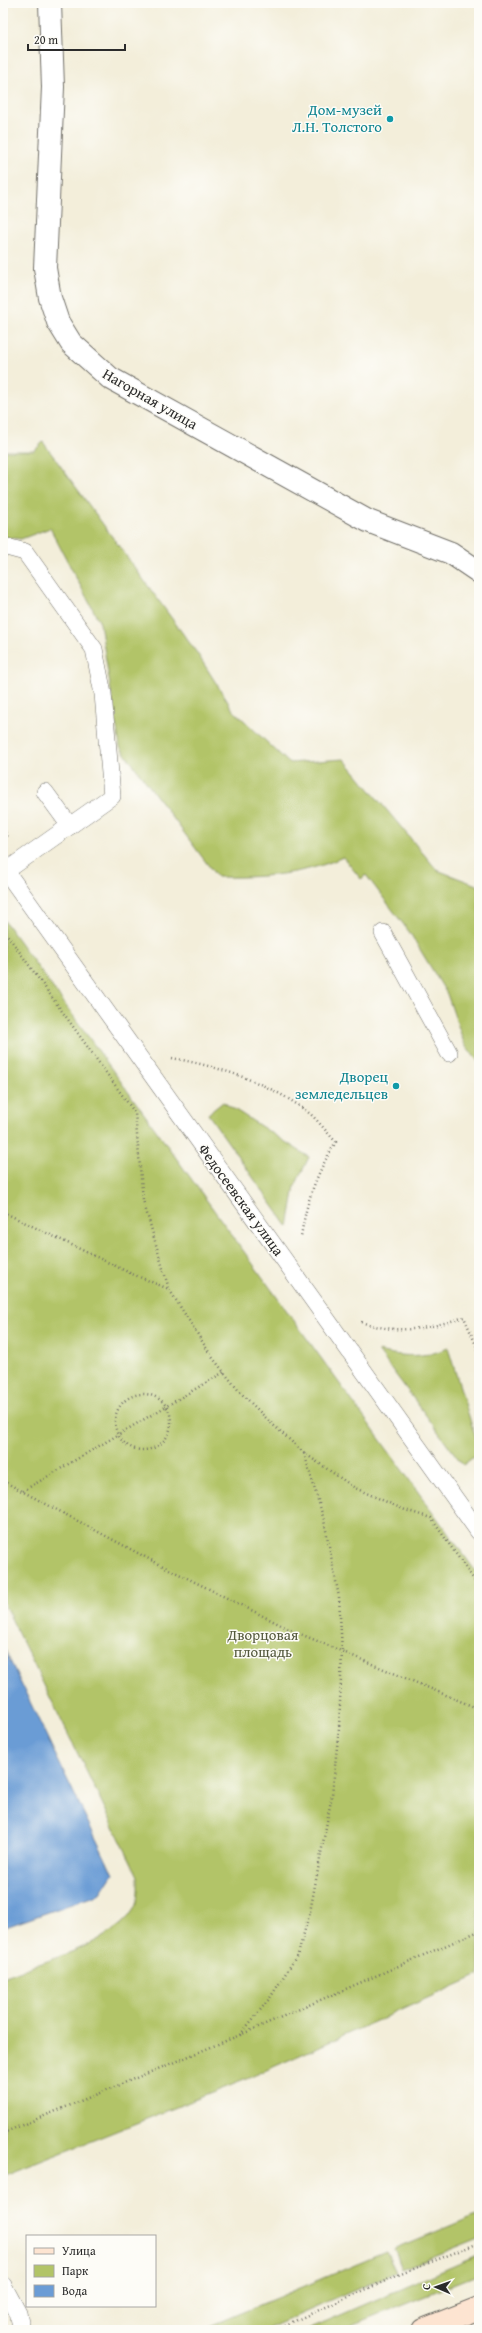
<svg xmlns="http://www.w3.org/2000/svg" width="482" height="2333" viewBox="0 0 482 2333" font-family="'Gentium Book Plus',serif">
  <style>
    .green { fill: #b2c467; stroke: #6e7849 }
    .water { fill: #6b9cd5; stroke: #4b6480 }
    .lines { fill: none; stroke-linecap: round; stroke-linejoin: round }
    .service-casing { stroke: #716f68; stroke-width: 18 }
    .minor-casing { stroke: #716f68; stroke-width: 24 }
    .secondary-casing { stroke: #716f68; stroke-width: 24 }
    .path { stroke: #716f68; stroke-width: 2.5; stroke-dasharray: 1 3; stroke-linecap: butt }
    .service { stroke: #fff; stroke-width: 17 }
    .minor { stroke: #fff; stroke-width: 22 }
    .secondary { stroke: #fde4d1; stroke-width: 22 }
    .culture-dot { fill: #0f9aa8; stroke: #fdfcf7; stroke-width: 1.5 }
    .labels { text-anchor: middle; stroke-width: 3; stroke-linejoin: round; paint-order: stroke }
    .culture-label { font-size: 15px; fill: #0d838f; stroke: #fdfcf7; text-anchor: end }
    .street-label { font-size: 15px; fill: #2b2b2b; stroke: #fdfcf7 }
    .park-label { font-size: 15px; fill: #54593d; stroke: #fdfcf7 }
  </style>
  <rect width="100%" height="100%" fill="#fdfcf7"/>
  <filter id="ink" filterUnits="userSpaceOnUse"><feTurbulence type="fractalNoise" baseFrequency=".025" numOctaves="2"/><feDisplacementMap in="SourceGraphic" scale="8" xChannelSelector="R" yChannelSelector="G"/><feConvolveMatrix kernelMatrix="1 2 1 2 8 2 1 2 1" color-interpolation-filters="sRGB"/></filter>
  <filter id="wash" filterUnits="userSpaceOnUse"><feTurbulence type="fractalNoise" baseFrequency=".012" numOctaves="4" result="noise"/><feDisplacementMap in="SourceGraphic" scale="16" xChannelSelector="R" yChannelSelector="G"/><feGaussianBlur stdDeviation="0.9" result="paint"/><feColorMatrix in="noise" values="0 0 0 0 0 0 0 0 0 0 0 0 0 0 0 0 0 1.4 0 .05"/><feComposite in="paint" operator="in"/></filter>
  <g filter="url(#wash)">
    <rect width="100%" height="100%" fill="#f3eeda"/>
    <g class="green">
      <path d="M43 442 197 653 233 710 289 763 344 759 437 870 479 886V1063L464 1043 447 994 410 933 366 875 361 879 343 857C304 875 259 878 217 877L120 747 100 623 50 528 21 539 3 537V451H34Z"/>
      <path d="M3 919 479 1576V1975L242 2081 3 2176V1977C40 1962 114 1944 134 1909 139 1901 138 1885 138 1876L3 1602Z"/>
      <path d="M223 1102 309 1157 295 1186 288 1227 208 1114Z"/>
      <path d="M448 1348 479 1449V1453L463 1465 378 1351C403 1357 425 1358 448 1348Z"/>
      <path d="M479 2214V2238L402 2269 394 2249Z"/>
      <path d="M386 2252 396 2272 265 2330H200Z"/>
      <path d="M479 2255V2274L339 2330H306Z"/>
    </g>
    <path class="water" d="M3 1646 113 1874 100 1894 3 1928Z"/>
  </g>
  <g filter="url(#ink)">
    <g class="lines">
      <g class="service-casing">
        <g id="service">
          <path d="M3 546 25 552 94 649 103 694 112 796 6 871"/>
          <path d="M45 792 70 826"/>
          <path d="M3 867 479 1532"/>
          <path d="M383 933 449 1053"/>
          <path d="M3 2285 18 2313 22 2330"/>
        </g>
      </g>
      <g class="minor-casing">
        <path id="minor" d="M50 3 53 87 45 268 50 298 58 322 71 343 110 378 368 521 451 553 479 572"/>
      </g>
      <g class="secondary-casing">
        <path id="secondary" d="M423 2330 479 2308"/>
      </g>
      <g class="path">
        <path d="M3 829 9 838"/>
        <path d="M3 929 135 1113 143 1200 169 1289"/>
        <path d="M172 1058C220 1067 269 1082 309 1113 319 1121 327 1133 336 1142 317 1172 306 1202 301 1237"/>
        <path d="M3 1212 132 1274 169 1289 212 1357 239 1391 270 1422 304 1453 355 1488 405 1510 431 1518 479 1587"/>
        <path d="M361 1322C399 1335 428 1329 464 1317L479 1352"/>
        <circle cx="143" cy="1422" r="28"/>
        <path d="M3 1481 149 1559 291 1630 479 1709"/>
        <path d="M23 1491 224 1372"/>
        <path d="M240 2035 270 1998 298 1954 310 1912 332 1795 339 1728 342 1651 339 1597 324 1520 304 1453"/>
        <path d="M3 2133 240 2035 479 1931"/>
        <path d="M274 2330 401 2274 479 2243"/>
      </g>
      <use href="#service" class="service"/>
      <use href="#minor" class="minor"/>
      <use href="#secondary" class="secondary"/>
    </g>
  </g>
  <g class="culture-dot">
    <circle cx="390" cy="119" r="4"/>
    <circle cx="396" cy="1086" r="4"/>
  </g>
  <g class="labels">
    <g class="culture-label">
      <text x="382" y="115">Дом-музей<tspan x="382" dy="17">Л.Н. Толстого</tspan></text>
      <text x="388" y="1082">Дворец<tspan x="388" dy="17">земледельцев</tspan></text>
    </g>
    <g class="street-label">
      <text transform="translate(150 399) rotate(30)" y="5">Нагорная улица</text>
      <text transform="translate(241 1200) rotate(54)" y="5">Федосеевская улица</text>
    </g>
    <g class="park-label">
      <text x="263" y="1640">Дворцовая<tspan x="263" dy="17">площадь</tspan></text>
    </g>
  </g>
  <rect width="482" height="2333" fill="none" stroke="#fdfcf7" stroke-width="16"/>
  <rect x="26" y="2235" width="130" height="72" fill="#fdfcf7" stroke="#a9a8a5"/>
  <rect x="34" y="2248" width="20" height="6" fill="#fde4d1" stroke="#a9a8a5"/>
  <text x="62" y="2255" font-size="12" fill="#2b2b2b">Улица</text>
  <rect x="34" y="2265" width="20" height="12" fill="#b2c467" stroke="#a9a8a5"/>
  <text x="62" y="2275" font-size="12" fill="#2b2b2b">Парк</text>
  <rect x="34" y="2285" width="20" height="12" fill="#6b9cd5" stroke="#a9a8a5"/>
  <text x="62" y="2295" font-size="12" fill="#2b2b2b">Вода</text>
  <g transform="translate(436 2287) rotate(272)" stroke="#fdfcf7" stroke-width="3" paint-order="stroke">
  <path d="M0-3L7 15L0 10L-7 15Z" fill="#2b2b2b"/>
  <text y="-6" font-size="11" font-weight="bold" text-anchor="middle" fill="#2b2b2b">С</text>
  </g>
  <path d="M28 44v6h97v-6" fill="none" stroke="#2b2b2b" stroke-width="2"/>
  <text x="34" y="44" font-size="12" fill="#2b2b2b" stroke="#fdfcf7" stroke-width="3" paint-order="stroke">20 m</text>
</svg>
